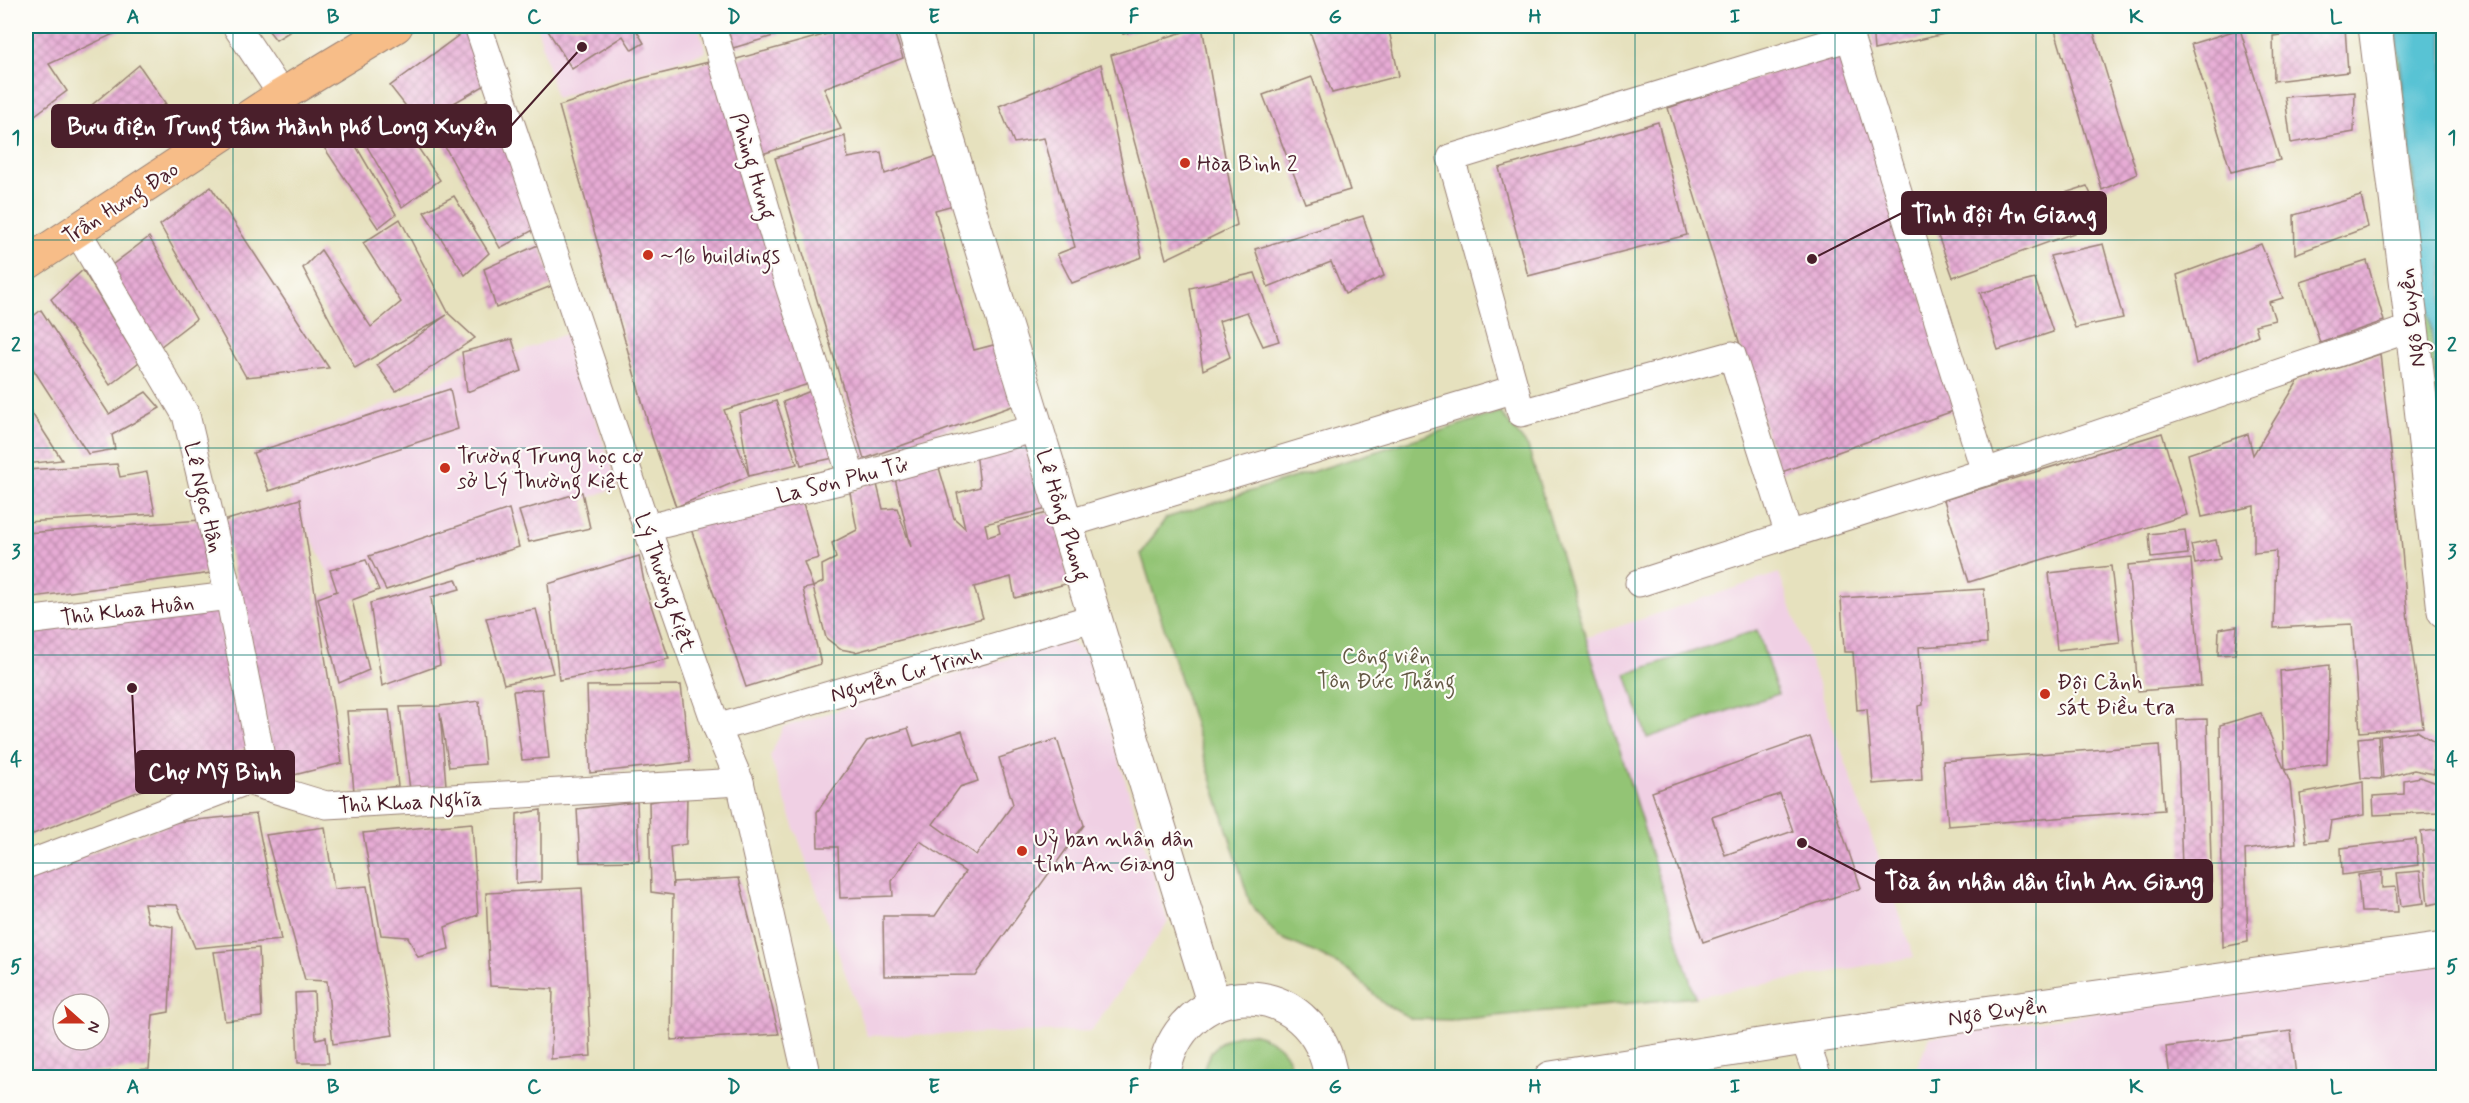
<svg xmlns="http://www.w3.org/2000/svg" width="2469" height="1103" viewBox="0 0 2469 1103" font-family="Mynerve,sans-serif">
  <style>
    .built { fill: #f0d0e4 }
    .green { fill: #93c474; stroke: #6e7250; stroke-width: 1.5 }
    .water { fill: #59c3d4; stroke: #527180; stroke-width: 1.5 }
    .building { fill: url(#building-cross-hatch); fill-rule: evenodd }
    .lines { fill: none; stroke-linecap: round; stroke-linejoin: round }
    .minor-casing { stroke: #988074; stroke-width: 29 }
    .tertiary-casing { stroke: #988074; stroke-width: 35 }
    .trunk-casing { stroke: #988074; stroke-width: 35 }
    .minor { stroke: #fff; stroke-width: 27 }
    .tertiary { stroke: #fff; stroke-width: 33 }
    .trunk { stroke: #f7bd88; stroke-width: 33 }
    .grid { fill: none; stroke: #0f766e; stroke-width: 1.5; stroke-opacity: 0.55 }
    .poi-dot { fill: #c8321e; stroke: #fdfcf7; stroke-width: 2 }
    .labels { text-anchor: middle; stroke-width: 4.5; stroke-linejoin: round; paint-order: stroke }
    .poi-label { font-size: 22px; fill: #4a1f2b; stroke: #fdfcf7; text-anchor: start }
    .street-label { font-size: 22px; fill: #4a1f2b; stroke: #fdfcf7 }
    .park-label { font-size: 22px; fill: #645945; stroke: #fdfcf7 }
    .leader { fill: none; stroke: #4a1f2b; stroke-width: 2 }
    .callout-dot { fill: #4a1f2b; stroke: #fdfcf7; stroke-width: 2 }
    .callout { fill: #4a1f2b; stroke: #4a1f2b; stroke-width: 2 }
    .callout-label { font-size: 24px; text-anchor: middle; font-weight: bold; fill: #fff }
    .neatline { fill: none; stroke: #0f766e; stroke-width: 2 }
    .grid-label { font-size: 20px; text-anchor: middle; font-weight: bold; fill: #0f766e }
  </style>
  <defs>
    <pattern id="building-cross-hatch" width="8" height="8" patternUnits="userSpaceOnUse" patternTransform="scale(1.5)"><rect width="8" height="8" fill="#e7acd5"/><path d="M0 0l8 8M0 8l8-8" fill="none" stroke="#bd8bad"/></pattern>
  </defs>
  <rect width="100%" height="100%" fill="#fdfcf7"/>
  <filter id="ink" filterUnits="userSpaceOnUse"><feTurbulence type="fractalNoise" baseFrequency=".0167" numOctaves="2"/><feDisplacementMap in="SourceGraphic" scale="12" xChannelSelector="R" yChannelSelector="G"/><feConvolveMatrix kernelMatrix="1 2 1 2 8 2 1 2 1" color-interpolation-filters="sRGB"/></filter>
  <filter id="wash" filterUnits="userSpaceOnUse"><feTurbulence type="fractalNoise" baseFrequency=".008" numOctaves="4" result="noise"/><feDisplacementMap in="SourceGraphic" scale="24" xChannelSelector="R" yChannelSelector="G"/><feGaussianBlur stdDeviation="1.35" result="paint"/><feColorMatrix in="noise" values="0 0 0 0 0 0 0 0 0 0 0 0 0 0 0 0 0 1.4 0 .05"/><feComposite in="paint" operator="in"/></filter>
  <g filter="url(#wash)">
    <rect width="100%" height="100%" fill="#e6e1be"/>
    <g class="built">
      <path d="M537 26H698L706 52 556 98Z"/>
      <path d="M568 333 618 487 337 591 268 449Z"/>
      <path d="M1779 573 1914 957 1695 997 1585 638Z"/>
      <path d="M1067 640 1088 656 1168 922 1091 1031 867 1036 770 757 783 727Z"/>
      <path d="M2443 962V1077L1912 1078 1930 1037Z"/>
    </g>
    <g class="green">
      <path d="M2377 26H2396L2443 431V585Z"/>
      <path d="M1500 412 1528 447 1695 997 1453 1020 1412 1019 1384 1004 1350 971 1318 954 1278 937 1250 903 1141 554 1166 518Z"/>
      <path d="M1757 630 1778 694 1647 738 1626 674Z"/>
      <path d="M1251 1033C1274 1038 1292 1052 1292 1077H1202C1206 1049 1223 1035 1251 1033Z"/>
    </g>
    <path class="water" d="M2396 26H2443V431Z"/>
    <g id="blocks">
      <g class="building">
        <path d="M26 26H120L122 30 49 64 67 91 27 121Z"/>
        <path d="M265 26H299L276 40Z"/>
        <path d="M545 26H639L635 28 644 43 632 50 623 36 572 69Z"/>
        <path d="M727 26H807L733 48Z"/>
        <path d="M856 26H892L903 58 824 88 841 129 759 155 733 60Z"/>
        <path d="M1121 26H1152L1123 34Z"/>
        <path d="M1202 26 1237 225 1166 259 1111 55Z"/>
        <path d="M1308 26H1388L1399 76 1332 93Z"/>
        <path d="M1872 26H1979L1874 50Z"/>
        <path d="M2070 26H2092L2137 174 2102 190 2055 30Z"/>
        <path d="M2345 27 2348 72 2274 81 2273 36Z"/>
        <path d="M2240 29 2280 160 2231 172 2191 44Z"/>
        <path d="M466 30 489 83 419 123 390 86Z"/>
        <path d="M1845 48 1956 410 1779 473 1668 108Z"/>
        <path d="M713 61 812 383 724 410 749 476 676 507 652 437 559 106 643 78Z"/>
        <path d="M1101 64 1142 257 1072 283 1057 254 1075 247 1044 138 1014 143 999 106Z"/>
        <path d="M139 65 166 104 110 141 87 109Z"/>
        <path d="M1312 77 1350 190 1305 203 1263 95Z"/>
        <path d="M2355 92 2354 132 2291 143 2285 97Z"/>
        <path d="M498 93 541 226 500 248 438 134Z"/>
        <path d="M391 108 440 180 402 207 357 129Z"/>
        <path d="M336 112 396 214 378 228 313 131Z"/>
        <path d="M1658 122 1687 235 1528 276 1499 168Z"/>
        <path d="M845 136 848 158 881 152 885 174 946 153 961 203 935 210 974 350 1005 342 1021 403 864 459 775 158Z"/>
        <path d="M2087 186 2104 222 1953 277 1937 233Z"/>
        <path d="M211 187 329 368 246 377 160 225Z"/>
        <path d="M454 196 489 253 465 275 424 212Z"/>
        <path d="M2361 196 2368 227 2295 254 2294 215Z"/>
        <path d="M1363 216 1384 276 1345 294 1331 262 1268 287 1255 249Z"/>
        <path d="M400 219 449 314 475 338 396 391 377 365 447 315 355 368 303 268 321 250 371 327 401 302 363 243Z"/>
        <path d="M149 237 196 319 156 350 104 271Z"/>
        <path d="M540 244 554 285 496 308 484 269Z"/>
        <path d="M2103 244 2123 318 2075 328 2050 256Z"/>
        <path d="M2261 244 2283 298 2269 302 2275 320 2255 325 2258 335 2196 364 2177 275Z"/>
        <path d="M2367 261 2384 321 2320 343 2301 282Z"/>
        <path d="M83 270 139 362 110 385 51 299Z"/>
        <path d="M1255 273 1279 341 1263 346 1247 312 1219 321 1230 357 1203 370 1190 288Z"/>
        <path d="M2035 279 2053 332 1998 350 1980 293Z"/>
        <path d="M41 310 109 414 146 392 160 408 112 435 115 449 88 454 26 358V322Z"/>
        <path d="M512 339 522 371 467 392 462 352Z"/>
        <path d="M2380 354 2401 539 2408 621 2423 727 2360 732 2352 624 2274 628 2276 551 2254 553V506L2202 517 2188 454 2248 434 2253 455 2298 381Z"/>
        <path d="M818 388 843 456 801 465 783 402Z"/>
        <path d="M450 389 458 429 269 491 253 453Z"/>
        <path d="M776 401 797 464 749 476 739 413Z"/>
        <path d="M26 404 62 460 26 464Z"/>
        <path d="M1025 428 1047 509 985 524 988 537 1000 533 998 525 1056 511 1069 583 1015 598 1011 577 974 587 983 618 856 652 840 649 826 638 813 587 823 582 822 565 836 558 832 543 857 530 850 493 876 480 883 509 897 508 911 547 894 474 937 461 954 518 965 528 957 493 980 487 975 442Z"/>
        <path d="M2162 433 2187 515 1969 582 1944 500Z"/>
        <path d="M117 464 120 477 147 472 155 514 26 522V470Z"/>
        <path d="M582 492 590 528 529 542 519 511Z"/>
        <path d="M801 496 819 558 804 562 813 587 803 589 821 664 746 687 690 526Z"/>
        <path d="M300 499 342 763 278 779 223 521Z"/>
        <path d="M509 509 519 547 386 590 369 556Z"/>
        <path d="M201 520 211 573 26 598V533Z"/>
        <path d="M2185 530 2188 554 2151 558 2149 534Z"/>
        <path d="M2216 540 2220 559 2195 564 2191 545Z"/>
        <path d="M639 556 645 587 669 659 559 680 548 584Z"/>
        <path d="M2191 559 2201 686 2138 691 2128 565Z"/>
        <path d="M366 560 379 590 352 600 369 670 339 683 318 598 337 591 330 570Z"/>
        <path d="M2111 566 2120 643 2057 650 2049 573Z"/>
        <path d="M456 579 460 589 431 597 440 665 382 686 370 603Z"/>
        <path d="M1984 589 1987 643 1919 647 1923 705 1918 706 1922 780 1873 784 1867 709 1857 710 1853 652H1844L1841 598Z"/>
        <path d="M223 605 251 746 26 837V630Z"/>
        <path d="M536 609 553 673 504 684 486 618Z"/>
        <path d="M2237 626 2235 654 2218 655 2219 629Z"/>
        <path d="M2329 665 2327 764 2285 770 2280 671Z"/>
        <path d="M681 685 690 762 590 773 587 686Z"/>
        <path d="M542 689 549 758 522 760 513 691Z"/>
        <path d="M479 701 485 764 449 767 440 713 446 785 410 790 400 707 440 706Z"/>
        <path d="M389 710 398 786 354 792 347 711Z"/>
        <path d="M2261 713 2290 783 2296 843 2245 850 2248 942 2223 947 2220 725Z"/>
        <path d="M2207 719 2212 897 2183 898 2177 720Z"/>
        <path d="M908 728 914 746 962 731 978 781 960 787 933 824 976 855 1013 804 999 758 1057 739 1084 825 975 975 884 976 883 916H935L965 872 920 841 892 881 893 896 840 898 838 847H818L817 812 867 741Z"/>
        <path d="M2417 731 2434 742V774L2414 770 2383 778 2380 736Z"/>
        <path d="M2378 736 2381 779 2361 778 2358 738Z"/>
        <path d="M1810 737 1861 888 1703 942 1652 792ZM1780 794 1793 831 1725 855 1712 817Z"/>
        <path d="M2159 745 2164 810 1948 826 1943 761Z"/>
        <path d="M2420 777 2437 783 2438 812 2374 815 2373 796 2404 794V780Z"/>
        <path d="M2363 782 2364 815 2331 821 2328 840 2306 842 2300 794Z"/>
        <path d="M687 796 686 844 670 847 673 888V882L739 878 779 1034 671 1040 673 895 651 892 649 802Z"/>
        <path d="M637 802 639 861 580 862 577 809Z"/>
        <path d="M541 810V882L516 884 517 814Z"/>
        <path d="M256 814 281 940 195 948 177 905 144 904 148 922 173 927 169 1012 153 1015 149 1069 34 1077 26 1023V876L176 822ZM63 1004H99V1040H63Z"/>
        <path d="M472 823 478 915 445 927 449 949 418 957 408 937 381 935 363 833Z"/>
        <path d="M325 827 334 889 367 886 393 1035 333 1044 327 981 305 980 266 835Z"/>
        <path d="M2444 829V902L2428 905 2421 832Z"/>
        <path d="M2416 839 2418 865 2342 875 2341 848Z"/>
        <path d="M2420 871 2424 903 2401 906 2397 873Z"/>
        <path d="M2382 872V888L2396 887 2398 912H2361L2358 875Z"/>
        <path d="M582 888 591 1056 551 1059 553 989 490 986 486 893Z"/>
        <path d="M259 948 262 1017 225 1021 214 952Z"/>
        <path d="M314 992 316 1039 326 1037 329 1063H298L295 993Z"/>
        <path d="M2291 1031 2296 1077H2170L2166 1047Z"/>
      </g>
    </g>
  </g>
  <g filter="url(#ink)">
    <use href="#blocks" fill-opacity="0" stroke="#988074" stroke-width="1.5"/>
    <g class="lines">
      <g class="minor-casing">
        <g id="minor">
          <path d="M236 26 282 95"/>
          <path d="M478 26 647 528 717 728 740 782 807 1078"/>
          <path d="M712 26 788 283 852 478"/>
          <path d="M77 231 186 415 229 596 267 787"/>
          <path d="M1515 389 1521 413 1732 355 1789 535"/>
          <path d="M1067 524 1515 389 1451 158 1850 37 1985 472"/>
          <path d="M647 528 852 478 1037 428"/>
          <path d="M1639 583 1985 472 2412 328"/>
          <path d="M26 621 229 596"/>
          <path d="M717 728 1096 617"/>
          <path d="M26 865 247 781 326 805 740 782"/>
          <path d="M1804 1038 1818 1078"/>
        </g>
      </g>
      <g class="tertiary-casing">
        <g id="tertiary">
          <path d="M913 26 1214 1005"/>
          <path d="M2375 26 2412 328 2444 611"/>
          <path d="M1163 1078C1178 972 1316 971 1331 1078"/>
          <path d="M1551 1078 1804 1038 2444 949"/>
        </g>
      </g>
      <g class="trunk-casing">
        <path id="trunk" d="M26 264 282 95 396 26"/>
      </g>
      <use href="#minor" class="minor"/>
      <use href="#tertiary" class="tertiary"/>
      <use href="#trunk" class="trunk"/>
    </g>
  </g>
  <path class="grid" d="M233 26V1078M434 26V1078M634 26V1078M834 26V1078M1034 26V1078M1234 26V1078M1435 26V1078M1635 26V1078M1835 26V1078M2036 26V1078M2236 26V1078M26 240H2444M26 448H2444M26 655H2444M26 863H2444"/>
  <g class="poi-dot">
    <circle cx="1185" cy="163" r="6"/>
    <circle cx="648" cy="255" r="6"/>
    <circle cx="445" cy="468" r="6"/>
    <circle cx="2045" cy="694" r="6"/>
    <circle cx="1022" cy="851" r="6"/>
  </g>
  <g class="labels">
    <g class="poi-label">
      <text x="1197" y="171">Hòa Bình 2</text>
      <text x="660" y="263">~16 buildings</text>
      <text x="457" y="463">Trường Trung học cơ<tspan x="457" dy="25">sở Lý Thường Kiệt</tspan></text>
      <text x="2057" y="689">Đội Cảnh<tspan x="2057" dy="25">sát Điều tra</tspan></text>
      <text x="1034" y="846">Uỷ ban nhân dân<tspan x="1034" dy="25">tỉnh An Giang</tspan></text>
    </g>
    <g class="street-label">
      <text transform="translate(754 166) rotate(73)" y="8">Phùng Hưng</text>
      <text transform="translate(120 202) rotate(-33)" y="8">Trần Hưng Đạo</text>
      <text transform="translate(2411 318) rotate(-97)" y="8">Ngô Quyền</text>
      <text transform="translate(842 479) rotate(-14)" y="8">La Sơn Phu Tử</text>
      <text transform="translate(205 497) rotate(77)" y="8">Lê Ngọc Hân</text>
      <text transform="translate(1064 515) rotate(73)" y="8">Lê Hồng Phong</text>
      <text transform="translate(666 582) rotate(71)" y="8">Lý Thường Kiệt</text>
      <text transform="translate(127 609) rotate(-7)" y="8">Thủ Khoa Huân</text>
      <text transform="translate(906 673) rotate(-16)" y="8">Nguyễn Cư Trinh</text>
      <text transform="translate(410 801) rotate(-3)" y="8">Thủ Khoa Nghĩa</text>
      <text transform="translate(1997 1011) rotate(-8)" y="8">Ngô Quyền</text>
    </g>
    <g class="park-label">
      <text x="1386" y="663">Công viên<tspan x="1386" dy="25">Tôn Đức Thắng</tspan></text>
    </g>
  </g>
  <path class="leader" d="M582 47L511 126M1812 259L1902 213M132 688L136 772M1802 843L1876 881"/>
  <g class="callout-dot">
    <circle cx="582" cy="47" r="6"/>
    <circle cx="1812" cy="259" r="6"/>
    <circle cx="132" cy="688" r="6"/>
    <circle cx="1802" cy="843" r="6"/>
  </g>
  <g class="callout">
    <rect x="52" y="105" width="459" height="42" rx="6"/>
    <rect x="1902" y="192" width="204" height="42" rx="6"/>
    <rect x="136" y="751" width="158" height="42" rx="6"/>
    <rect x="1876" y="860" width="336" height="42" rx="6"/>
  </g>
  <g class="callout-label">
    <text x="282" y="134">Bưu điện Trung tâm thành phố Long Xuyên</text>
    <text x="2004" y="222">Tỉnh đội An Giang</text>
    <text x="215" y="780">Chợ Mỹ Bình</text>
    <text x="2044" y="889">Tòa án nhân dân tỉnh An Giang</text>
  </g>
  <rect width="2469" height="1103" fill="none" stroke="#fdfcf7" stroke-width="66"/>
  <g transform="translate(81 1022) rotate(111)"><circle r="28" fill="#fdfcf7" stroke="#b5a4a5" stroke-width="1.5"/>
  <path d="M0-4.5L10 22L0 15L-10 22Z" fill="#c8321e"/>
  <text y="-9" font-size="16" font-weight="bold" text-anchor="middle" fill="#4a1f2b">N</text>
  </g>
  <rect x="33" y="33" width="2403" height="1037" class="neatline"/>
  <g class="grid-label">
    <text x="133" y="23">A</text>
    <text x="333" y="23">B</text>
    <text x="534" y="23">C</text>
    <text x="734" y="23">D</text>
    <text x="934" y="23">E</text>
    <text x="1134" y="23">F</text>
    <text x="1335" y="23">G</text>
    <text x="1535" y="23">H</text>
    <text x="1735" y="23">I</text>
    <text x="1935" y="23">J</text>
    <text x="2136" y="23">K</text>
    <text x="2336" y="23">L</text>
    <text x="16" y="144">1</text>
    <text x="2452" y="144">1</text>
    <text x="16" y="351">2</text>
    <text x="2452" y="351">2</text>
    <text x="16" y="558">3</text>
    <text x="2452" y="558">3</text>
    <text x="16" y="766">4</text>
    <text x="2452" y="766">4</text>
    <text x="16" y="973">5</text>
    <text x="2452" y="973">5</text>
    <text x="133" y="1093">A</text>
    <text x="333" y="1093">B</text>
    <text x="534" y="1093">C</text>
    <text x="734" y="1093">D</text>
    <text x="934" y="1093">E</text>
    <text x="1134" y="1093">F</text>
    <text x="1335" y="1093">G</text>
    <text x="1535" y="1093">H</text>
    <text x="1735" y="1093">I</text>
    <text x="1935" y="1093">J</text>
    <text x="2136" y="1093">K</text>
    <text x="2336" y="1093">L</text>
  </g>
</svg>
